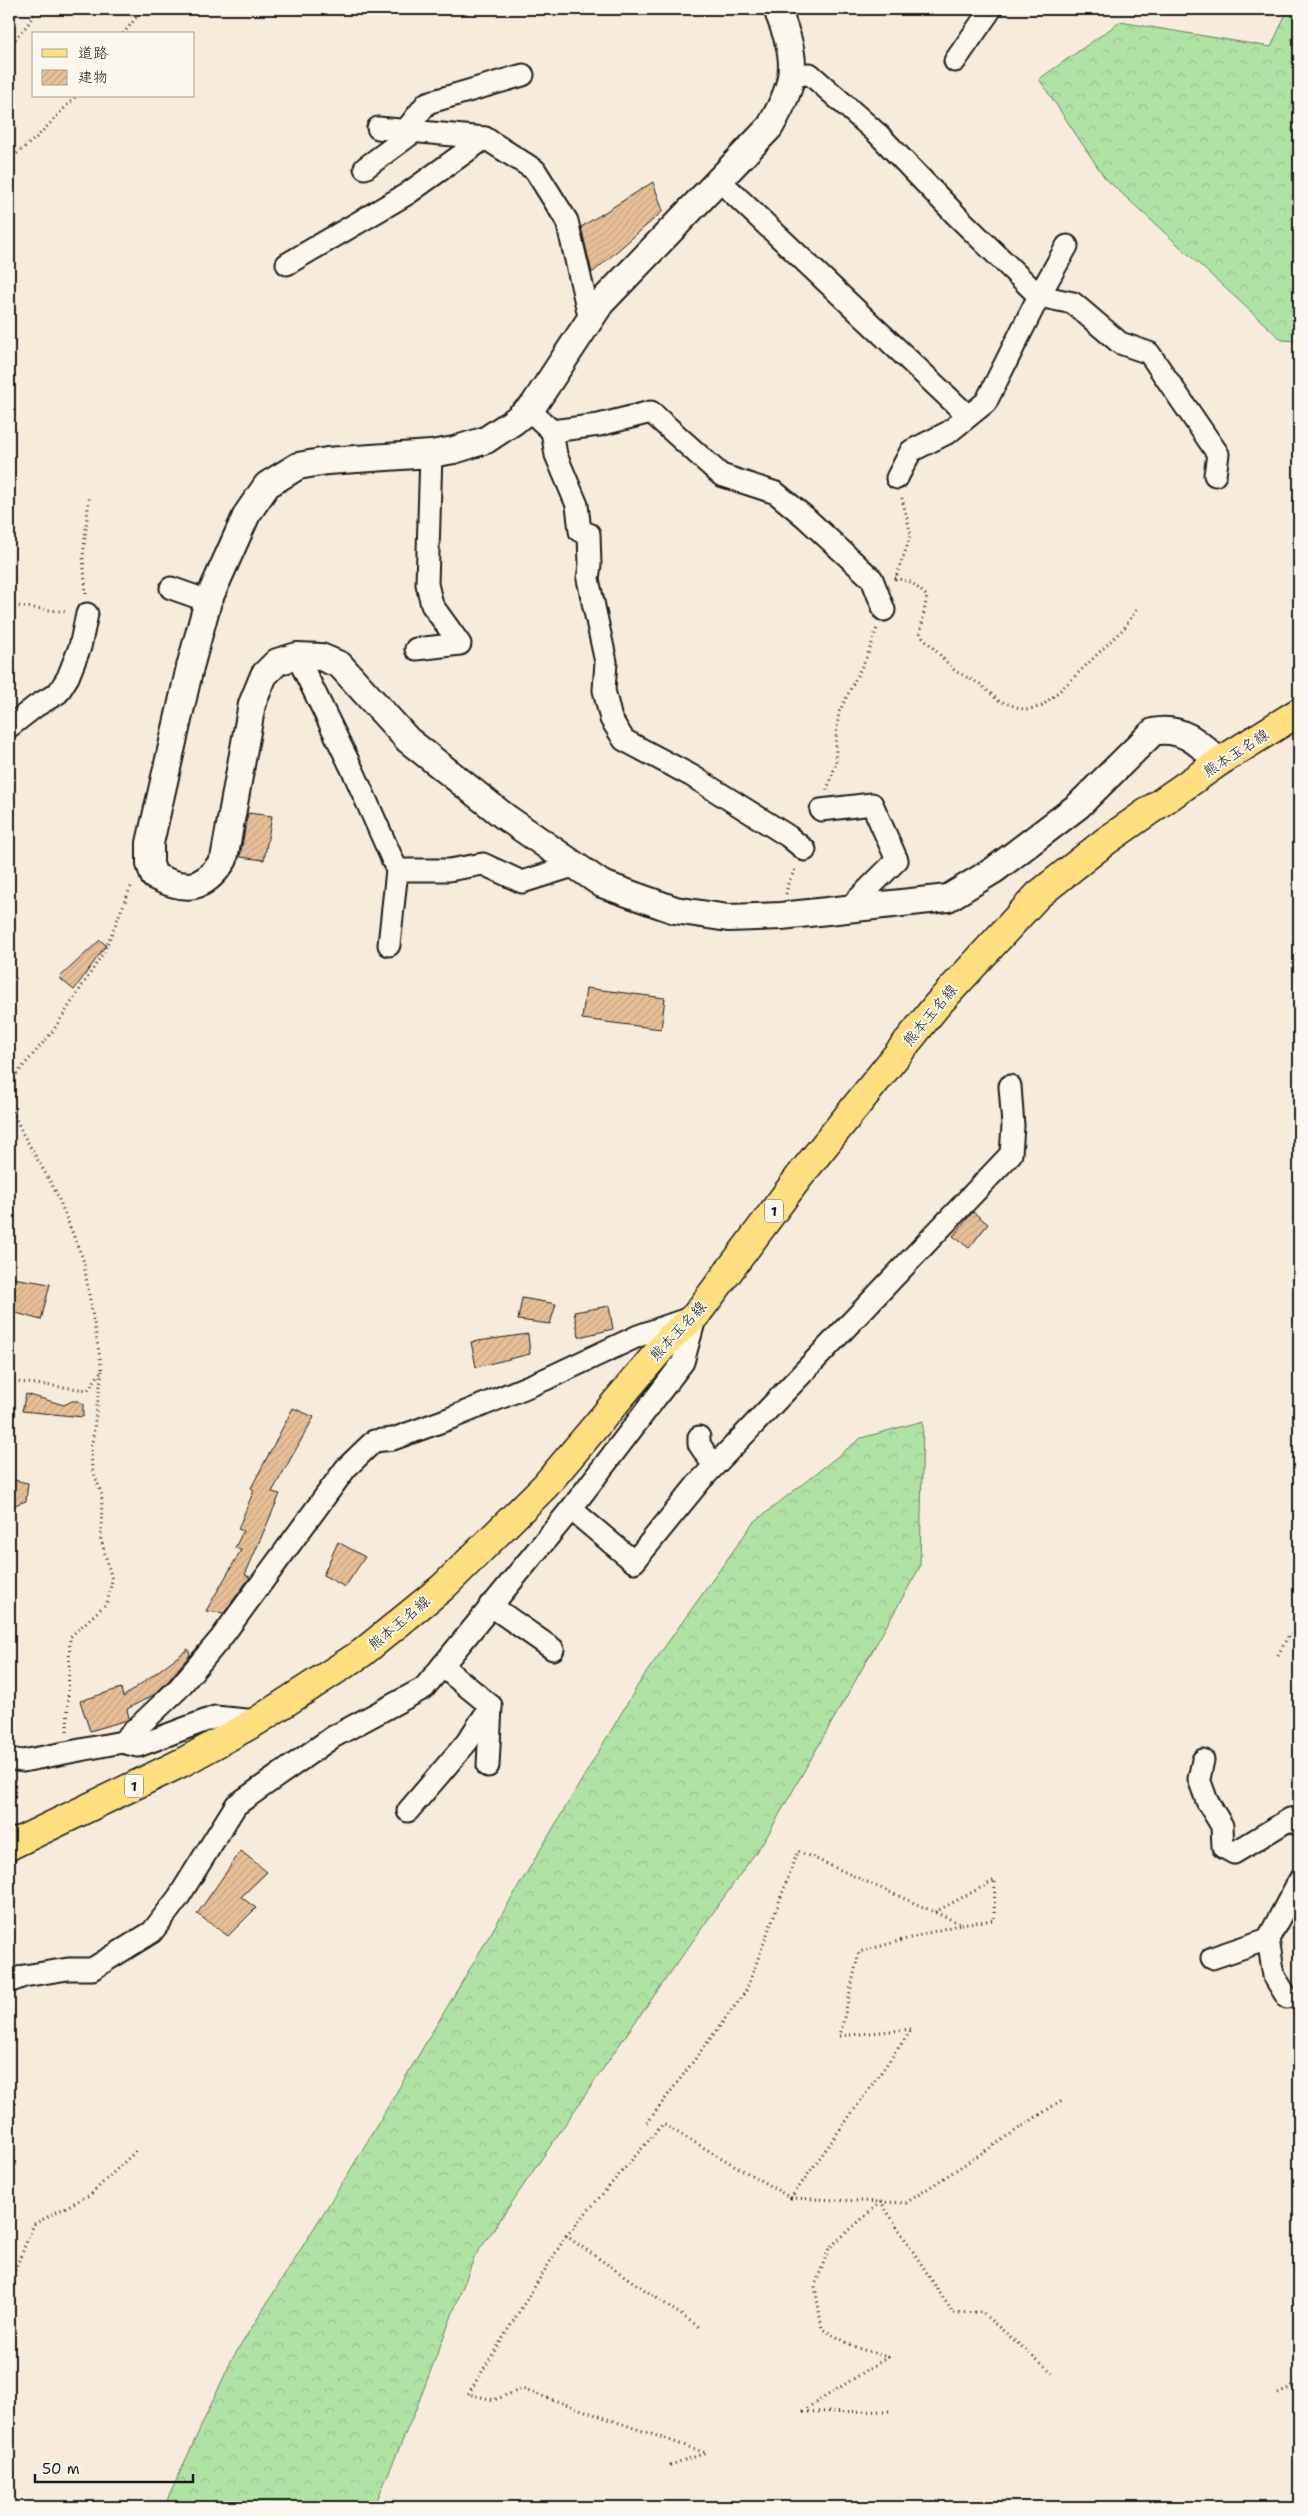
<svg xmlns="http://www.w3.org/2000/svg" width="1308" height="2516" viewBox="0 0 1308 2516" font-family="'Shantell Sans','Klee One',sans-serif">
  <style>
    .forest { fill: url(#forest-crowns); stroke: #668060 }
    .building { fill: url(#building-hatch); stroke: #1c1c1c }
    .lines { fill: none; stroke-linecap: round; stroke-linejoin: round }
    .minor-casing { stroke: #1c1c1c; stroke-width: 25 }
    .tertiary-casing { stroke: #1c1c1c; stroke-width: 30 }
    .primary-casing { stroke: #1c1c1c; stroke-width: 31 }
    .path { stroke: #1c1c1c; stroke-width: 3; stroke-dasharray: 1 4; stroke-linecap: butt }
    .minor { stroke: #fbf7ec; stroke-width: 21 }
    .tertiary { stroke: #fbf7ec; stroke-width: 26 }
    .primary { stroke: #fedf80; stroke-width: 28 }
    .labels { text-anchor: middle; stroke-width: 4; stroke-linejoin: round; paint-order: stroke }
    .shield { fill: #fbf7ec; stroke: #5f5e5a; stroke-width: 1 }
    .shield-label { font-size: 14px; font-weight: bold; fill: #1c1c1c }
    .street-label { font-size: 15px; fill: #1c1c1c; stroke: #fbf7ec }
  </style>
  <defs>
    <pattern id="forest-crowns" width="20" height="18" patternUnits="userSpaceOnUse" patternTransform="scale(1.25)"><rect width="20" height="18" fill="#afe3a4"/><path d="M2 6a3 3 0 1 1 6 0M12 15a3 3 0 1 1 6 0" fill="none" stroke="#96c28d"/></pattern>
    <pattern id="building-hatch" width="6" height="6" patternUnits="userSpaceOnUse" patternTransform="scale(1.25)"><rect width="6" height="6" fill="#e8c098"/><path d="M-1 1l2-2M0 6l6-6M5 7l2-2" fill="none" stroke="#c6a482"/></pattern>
  </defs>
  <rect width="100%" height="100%" fill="#f7ecdb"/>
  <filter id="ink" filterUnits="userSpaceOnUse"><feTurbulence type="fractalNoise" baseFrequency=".02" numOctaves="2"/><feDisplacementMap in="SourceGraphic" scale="10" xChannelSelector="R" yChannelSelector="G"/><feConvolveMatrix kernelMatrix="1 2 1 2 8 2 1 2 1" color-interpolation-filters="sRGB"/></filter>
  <g filter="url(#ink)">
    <g class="forest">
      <path d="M1288 9H1299V341L1282 340 1105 178 1039 79 1120 22 1271 47Z"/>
      <path d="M923 1421 920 1567 766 1838 624 2038 474 2258 416 2409 374 2507H164L232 2359 351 2169 641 1680 753 1523 861 1438Z"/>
    </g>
    <g class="building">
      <path d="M653 182 663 211 592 273 581 227Z"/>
      <path d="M248 813 272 816 264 860 240 857Z"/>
      <path d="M100 940 106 945 74 990 59 978Z"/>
      <path d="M586 988 665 998 661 1029 582 1019Z"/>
      <path d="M973 1212 988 1224 969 1248 953 1236Z"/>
      <path d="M13 1278 50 1284 41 1320 9 1311V1295Z"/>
      <path d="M522 1298 556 1304 550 1324 518 1320Z"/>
      <path d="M609 1306 613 1329 579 1337 574 1312Z"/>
      <path d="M528 1334 530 1354 476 1367 471 1342Z"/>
      <path d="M26 1394 64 1405 72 1401H78L83 1404V1417L22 1411Z"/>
      <path d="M293 1408 314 1417 272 1492 280 1494 245 1575 250 1577 224 1613 206 1611 241 1550 235 1548 243 1531 238 1529 254 1490 251 1488Z"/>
      <path d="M9 1479 28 1483 26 1501 9 1507Z"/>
      <path d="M338 1542 365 1557 345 1587 323 1575Z"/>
      <path d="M188 1649 190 1655 169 1680 155 1694 127 1709 129 1718 127 1720 90 1731 80 1701 121 1688 123 1697Z"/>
      <path d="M241 1851 267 1872 241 1897 256 1908 228 1936 197 1914Z"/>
    </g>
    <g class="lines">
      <g class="minor-casing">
        <g id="minor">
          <path d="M955 61 991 9"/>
          <path d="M791 75 810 74 879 135 955 214 1039 296 1073 303 1120 343 1149 353 1218 454 1215 475"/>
          <path d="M378 128 485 138 535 170 567 221 590 320"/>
          <path d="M406 130 427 103 523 75"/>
          <path d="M365 168 415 131"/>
          <path d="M719 180 968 416"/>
          <path d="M287 264 407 194 485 138"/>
          <path d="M528 409 552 431 599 425 651 412 721 475 776 493 805 517 872 579 884 610"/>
          <path d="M552 431 556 455 577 505 580 531 589 534 590 565 588 579 606 662 604 690 611 719 624 740 692 776 788 836 805 850"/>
          <path d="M897 478 911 451 949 432 986 402 1039 296 1067 246"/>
          <path d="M171 588 208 601"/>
          <path d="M416 649 460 644 432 605 427 584 431 454"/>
          <path d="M297 656 354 773 397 870 389 945"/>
          <path d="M9 727 36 706 58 693 68 677 80 647 87 614"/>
          <path d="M821 810 872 804 897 860 848 909"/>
          <path d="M397 870H449L483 864 522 882 573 866"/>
          <path d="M699 1437V1444L714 1466"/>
          <path d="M571 1509 634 1562 700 1481 1011 1154 1013 1126 1010 1086"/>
          <path d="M490 1605 553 1649"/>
          <path d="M442 1666 491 1706 488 1766"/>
          <path d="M122 1742 138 1746 215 1717 257 1721"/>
          <path d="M9 1759 23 1761 122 1742 178 1689 221 1638 346 1468 374 1441 393 1439 451 1418 546 1379 638 1336 687 1319"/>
          <path d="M1203 1760 1199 1779 1207 1801 1222 1826 1223 1847 1234 1853 1290 1819 1299 1825"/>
          <path d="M408 1811 467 1742 491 1706"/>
          <path d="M1268 1939 1274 1976 1287 1997"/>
          <path d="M1212 1958 1268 1939 1299 1881"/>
          <path d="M9 1982 24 1976 68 1969H92L152 1932 178 1898 236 1805 333 1737 424 1688 571 1509 683 1362 696 1315"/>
        </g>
      </g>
      <g class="tertiary-casing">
        <path id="tertiary" d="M777 9C798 62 798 77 770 127L601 303 533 406 513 422 486 440 454 450 431 454 327 461 298 466 267 485 247 514 208 601 190 667 150 843V864L154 876C187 892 204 890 224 859L252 704 264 675 277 662 297 656 321 657 340 665 408 740 504 816 602 884 675 910 728 918 781 916 948 898 994 870 1078 806 1153 732C1182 726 1199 743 1219 762"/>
      </g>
      <g class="primary-casing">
        <path id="primary" d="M9 1846 183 1762 257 1721 362 1653 443 1587 545 1486 670 1338 696 1315 799 1177 937 1005 1038 895 1106 841 1219 762 1299 712"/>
      </g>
      <g class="path">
        <path d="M123 34 143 9"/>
        <path d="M9 47 28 24 37 9"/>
        <path d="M9 160 37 137 76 96"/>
        <path d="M895 578 911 582 927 596 920 634 955 671 980 684 999 701 1026 710 1042 706 1064 687 1124 628 1138 607"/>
        <path d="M895 580 911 535 902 498"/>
        <path d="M86 594 83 557 89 497"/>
        <path d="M9 607 17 606 67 612"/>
        <path d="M827 790 836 763V737L839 712 868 654 877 628"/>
        <path d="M786 894 788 884 796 867"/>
        <path d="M9 1381 88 1390 102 1370 83 1259 56 1192 23 1134 9 1104 14 1077 53 1031 104 952 132 884"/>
        <path d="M1278 1655 1289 1635 1299 1634"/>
        <path d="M67 1731 70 1637 107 1603 112 1580 101 1539 102 1495 92 1468 91 1450 102 1371"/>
        <path d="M935 1912 995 1880 994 1920 961 1924"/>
        <path d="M647 2123 746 1991 798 1851 961 1924 859 1952 840 2036 912 2029 791 2198 906 2203 1062 2100"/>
        <path d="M566 2236 663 2124 791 2198"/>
        <path d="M9 2284 34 2224 91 2194 137 2150"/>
        <path d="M1278 2394 1299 2384"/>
        <path d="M889 2411 801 2412 888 2357 857 2348 822 2329 815 2286 829 2248 881 2202 953 2313 981 2312 1054 2374"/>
        <path d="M670 2465 706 2453 522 2389 494 2400 468 2394 566 2236 699 2327"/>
      </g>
      <use href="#minor" class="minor"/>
      <use href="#tertiary" class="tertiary"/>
      <use href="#primary" class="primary"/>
    </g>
  </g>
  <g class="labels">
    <g class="shield">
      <rect x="765" y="1199.5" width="18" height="23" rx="4"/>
      <rect x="125" y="1774.5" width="18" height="23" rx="4"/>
    </g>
    <g class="shield-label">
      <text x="774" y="1216">1</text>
      <text x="134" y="1791">1</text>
    </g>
    <g class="street-label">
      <text transform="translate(1236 753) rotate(-33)" y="5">熊本玉名線</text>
      <text transform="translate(930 1015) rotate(-50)" y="5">熊本玉名線</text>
      <text transform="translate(678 1331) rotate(-47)" y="5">熊本玉名線</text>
      <text transform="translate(399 1623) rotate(-40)" y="5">熊本玉名線</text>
    </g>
  </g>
  <rect width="1308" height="2516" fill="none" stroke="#fbf7ec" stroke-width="30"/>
  <rect x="15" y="15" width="1278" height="2486" fill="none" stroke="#1c1c1c" stroke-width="2" filter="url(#ink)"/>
  <rect x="32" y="32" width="162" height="65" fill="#fbf7ec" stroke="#a29f99"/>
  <rect x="42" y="49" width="25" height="8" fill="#fedf80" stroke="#a29f99"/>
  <text x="78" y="58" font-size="15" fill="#1c1c1c">道路</text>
  <rect x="42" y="70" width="25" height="15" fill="url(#building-hatch)" stroke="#a29f99"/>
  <text x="78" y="82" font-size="15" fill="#1c1c1c">建物</text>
  <path d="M35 2474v8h158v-8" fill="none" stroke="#1c1c1c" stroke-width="2.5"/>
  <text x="42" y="2474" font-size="15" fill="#1c1c1c" stroke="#fbf7ec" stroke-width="4" paint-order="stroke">50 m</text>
</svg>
